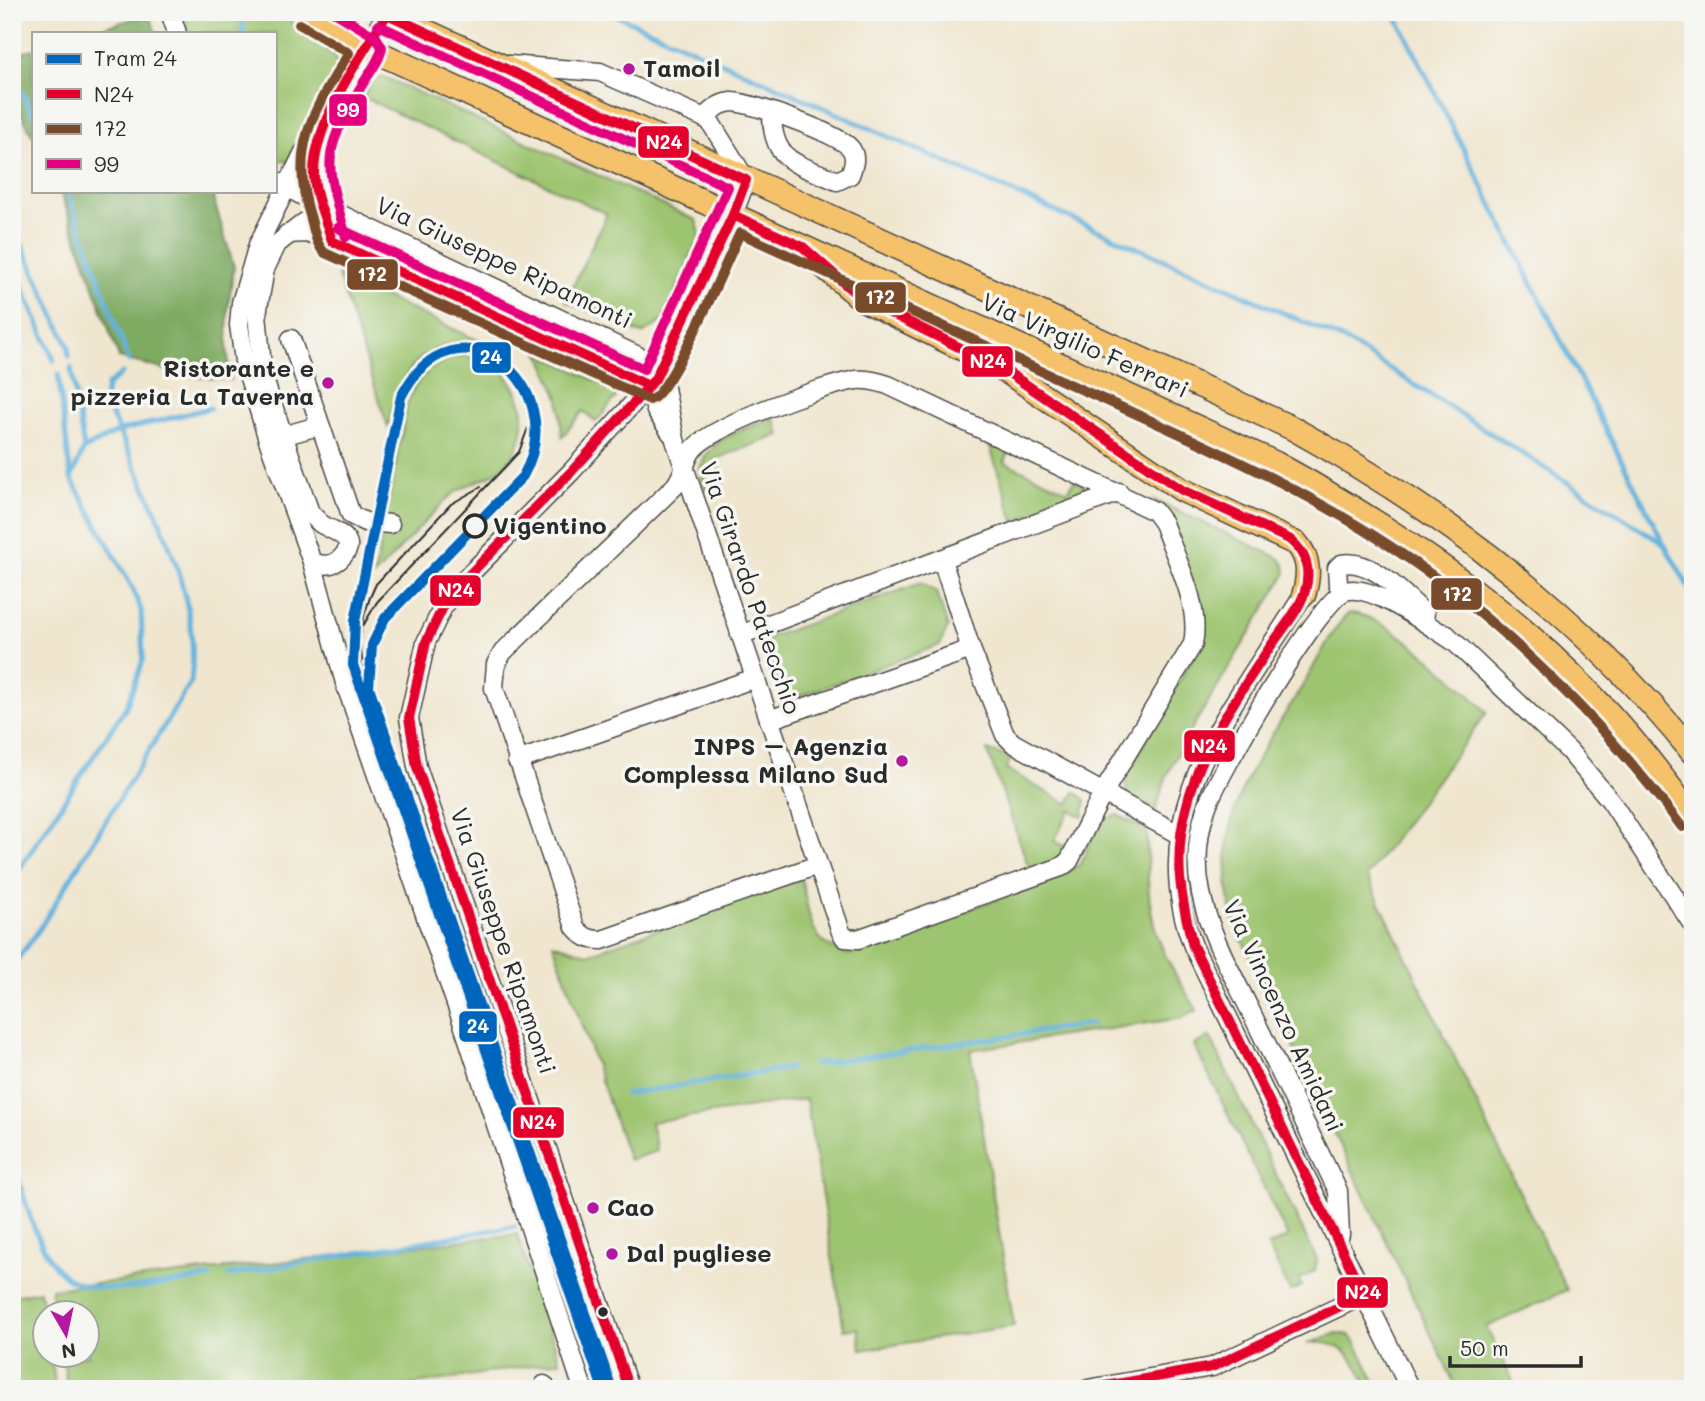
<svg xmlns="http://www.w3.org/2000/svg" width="1705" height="1401" viewBox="0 0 1705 1401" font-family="Mali,sans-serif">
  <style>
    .green { fill: #9dc46f; stroke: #64784d; stroke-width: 2 }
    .forest { fill: #7eaa62; stroke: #546a46; stroke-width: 2 }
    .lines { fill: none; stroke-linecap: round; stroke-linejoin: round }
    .stream { stroke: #64b3de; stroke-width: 5 }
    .minor-casing { stroke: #494744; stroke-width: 21 }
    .major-casing { stroke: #494744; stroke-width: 26 }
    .minor { stroke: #fff; stroke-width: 18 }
    .major { stroke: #f5c16b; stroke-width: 23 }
    .tram { stroke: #2b2b2b; stroke-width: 2 }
    .bus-1-casing { stroke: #f6f6f2; stroke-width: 16 }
    .bus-2-casing { stroke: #f6f6f2; stroke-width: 16 }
    .bus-3-casing { stroke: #f6f6f2; stroke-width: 16 }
    .bus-1 { stroke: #e4002b; stroke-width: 10 }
    .bus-2 { stroke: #7a4b2a; stroke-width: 10 }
    .bus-3 { stroke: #e5007d; stroke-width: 10 }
    .tram-1-casing { stroke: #f6f6f2; stroke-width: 16 }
    .tram-1 { stroke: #0065bd; stroke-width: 10 }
    .poi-dot { fill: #b5179e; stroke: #f6f6f2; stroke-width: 2.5 }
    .stop-dot { fill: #f6f6f2; stroke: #2b2b2b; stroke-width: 3.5 }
    .bus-dot { fill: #2b2b2b; stroke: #f6f6f2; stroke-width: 2.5 }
    .labels { text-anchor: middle; stroke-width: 7; stroke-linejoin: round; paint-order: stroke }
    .poi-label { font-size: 24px; font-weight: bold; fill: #2b2b2b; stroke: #f6f6f2; text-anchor: start }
    .street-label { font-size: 24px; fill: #2b2b2b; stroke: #f6f6f2 }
    .stop-label { font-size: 24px; font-weight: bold; fill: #2b2b2b; stroke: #f6f6f2; text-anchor: start }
    .line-badge { stroke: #f6f6f2; stroke-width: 2.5 }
    .badge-label { font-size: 19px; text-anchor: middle; font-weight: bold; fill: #fff }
  </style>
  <rect width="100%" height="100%" fill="#f6f6f2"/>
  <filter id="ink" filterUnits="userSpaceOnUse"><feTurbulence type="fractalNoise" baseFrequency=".0143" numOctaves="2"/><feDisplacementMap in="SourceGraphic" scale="14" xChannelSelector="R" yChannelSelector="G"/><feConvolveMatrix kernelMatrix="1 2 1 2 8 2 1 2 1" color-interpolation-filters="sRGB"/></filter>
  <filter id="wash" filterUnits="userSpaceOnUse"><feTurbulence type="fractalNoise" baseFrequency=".00686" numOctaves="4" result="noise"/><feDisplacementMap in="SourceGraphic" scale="28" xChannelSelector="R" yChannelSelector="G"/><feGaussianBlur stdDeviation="1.57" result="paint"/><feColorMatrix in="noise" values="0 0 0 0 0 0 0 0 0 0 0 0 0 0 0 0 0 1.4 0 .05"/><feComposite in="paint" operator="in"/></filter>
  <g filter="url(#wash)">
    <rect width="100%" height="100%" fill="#f0e6cf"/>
    <g class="green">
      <path d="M182 12H280L332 53 337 61 333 81 295 157 288 162 275 159V33H189Z"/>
      <path d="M382 76 696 220 700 234 663 321 642 334 566 301 607 214 363 97 370 83Z"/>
      <path d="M338 275 479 341C417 342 401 370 388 427Z"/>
      <path d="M540 354 620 392 596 422 583 411 562 437 559 398Z"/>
      <path d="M457 356C484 356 500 363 514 387 532 418 523 457 491 475 476 483 461 486 448 498 423 523 399 550 374 576L408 401C418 375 431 366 457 356Z"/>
      <path d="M774 418 780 435 715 459 723 484 705 490 700 469C709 437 747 428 774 418Z"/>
      <path d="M988 441 1010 449 1004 462 1068 491 1074 480 1090 489V493L1014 521Z"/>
      <path d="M1154 500 1279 558 1285 565 1286 573 1183 743 1167 775 1155 812 1127 795 1125 779 1201 642 1203 624 1167 520Z"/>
      <path d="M921 583 936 592 948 627 940 645 795 698 777 689 762 650 770 637Z"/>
      <path d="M1349 613C1387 613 1460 685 1487 712L1367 876 1567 1290 1486 1327 1517 1389H1457L1235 925C1207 821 1251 770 1303 685 1317 663 1330 631 1349 613Z"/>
      <path d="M987 750 1011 758 1006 769 1068 804 1075 792 1086 800 1083 817 1070 810 1054 841 1067 848 1060 860 1028 872 1029 868Z"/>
      <path d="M1117 815 1147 830C1148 862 1146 897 1155 928 1163 957 1181 984 1197 1010L1182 1018 970 1050 1014 1326 861 1350 858 1328 844 1330 806 1099 651 1122 657 1151 629 1160 553 943 588 954 801 878C811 916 807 945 850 954L1064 874 1080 864 1100 822Z"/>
      <path d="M1210 1037 1317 1260 1315 1271 1299 1279 1302 1286 1290 1291 1268 1246 1288 1237 1194 1045Z"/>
      <path d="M517 1234 560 1361 386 1389H68L62 1356H88V1314L55 1313 51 1289Z"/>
      <path d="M40 1291 45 1325 46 1356H51L56 1389H12V1296Z"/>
      <path d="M1337 1333 1349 1335 1355 1341 1379 1389H1369C1355 1360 1343 1337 1307 1344Z"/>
    </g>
    <g class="forest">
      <path d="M149 14 156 33H85Z"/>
      <path d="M33 49V137L12 95V55Z"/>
      <path d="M60 191H211L234 267 228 308 227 348 231 380 194 377 119 358Z"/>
    </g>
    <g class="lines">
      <g class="stream">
        <path d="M609 12 1346 341 1664 544"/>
        <path d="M1394 12 1664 544 1693 595"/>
        <path d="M242 23 244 33"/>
        <path d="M12 74 33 114"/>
        <path d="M67 191 129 361"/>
        <path d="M12 224 68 345 69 356"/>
        <path d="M12 262 54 360"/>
        <path d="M71 368 84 449 71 478"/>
        <path d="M84 449 119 431 210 408"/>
        <path d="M12 880 126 707 143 660 141 610 133 589 71 478 58 374"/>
        <path d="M12 966 37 933 191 682C203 584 141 487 105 399L107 386 122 373"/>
        <path d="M815 1064 1092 1024"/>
        <path d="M626 1094 790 1068"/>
        <path d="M12 1155C22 1189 36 1255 66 1277 96 1300 176 1282 210 1277"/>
        <path d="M229 1275 515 1226"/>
      </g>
    </g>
  </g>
  <g filter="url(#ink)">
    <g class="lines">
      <g class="minor-casing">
        <g id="minor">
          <path d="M170 12 177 33"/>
          <path d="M509 65 600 72 709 120 746 180 733 215 655 379 571 472 463 581 443 607 426 642 409 718 417 767 629 1389"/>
          <path d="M704 118C713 109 718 104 731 102 748 101 843 135 851 149 857 158 853 166 850 175L837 181C798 163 772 164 772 113"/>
          <path d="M321 136 304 152 258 245 241 303 239 325 244 361 268 440 312 562 345 683 461 1018 583 1389"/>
          <path d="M275 180 306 198 661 367"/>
          <path d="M287 234 307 233 347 247 649 386"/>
          <path d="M332 241C327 220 315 195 314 173 312 135 366 46 388 12"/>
          <path d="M291 339 351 515 365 522 390 524"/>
          <path d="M661 367 675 440 841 932 845 938 858 939 1061 867 1069 861 1103 793 1193 644C1201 604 1176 560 1163 523L1154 511 888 385C876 381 863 378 851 381 820 387 706 427 691 452 684 463 685 473 675 486L503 652 496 664 494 688 575 927C583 937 589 940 602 940L818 865"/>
          <path d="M649 386 656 411 671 433"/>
          <path d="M275 438 318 426"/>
          <path d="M942 560 971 649 1005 735 1013 743 1178 834"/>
          <path d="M312 562C322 565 330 567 339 560 362 539 335 532 323 525 318 522 314 516 310 513L263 377 257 314 265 269 277 244 324 207"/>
          <path d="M1343 592 1338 584 1337 568 1341 564C1373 558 1403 594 1425 614"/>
          <path d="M1304 594C1236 705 1140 808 1193 946L1410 1389"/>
          <path d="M1445 633 1569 751 1610 800 1693 925"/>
          <path d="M740 635 1119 492"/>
          <path d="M769 720 971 649"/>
          <path d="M517 761 755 678"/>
          <path d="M1340 1235 1338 1191C1309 1132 1281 1073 1252 1014 1233 975 1210 936 1201 893 1195 865 1197 836 1206 809 1216 777 1319 601 1345 591 1371 582 1430 627 1453 641"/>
          <path d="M544 1385 546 1389"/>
          <path d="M1088 1389 1212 1367 1364 1295"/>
        </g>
      </g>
      <g class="major-casing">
        <g id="major">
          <path d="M306 12 368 48 1275 463C1444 556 1582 658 1693 819"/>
          <path d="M384 12 1292 428C1447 514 1580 614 1693 753"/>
          <path d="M815 259 862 299 1003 369 1182 490 1297 544C1310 559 1309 576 1304 594"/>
        </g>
      </g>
      <use href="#minor" class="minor"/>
      <use href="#major" class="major"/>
      <g class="tram">
        <path d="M363 626 377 602 519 452 529 425 525 395"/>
        <path d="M372 701C358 658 355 626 376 584L451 504 481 487"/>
      </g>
      <g class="bus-1-casing">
        <g id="bus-1">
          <path d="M387 14 746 180 733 215 655 379 649 386 332 241C326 219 314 196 314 174 314 122 360 57 387 14Z"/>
          <path d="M733 215 803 247 862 299 1003 369 1182 490 1289 539C1306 552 1311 570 1305 591 1299 611 1280 632 1268 650 1237 697 1201 748 1187 805 1173 856 1180 896 1193 946L1364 1295 1212 1367 1089 1389"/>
          <path d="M629 1389 417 767 409 718 426 642 443 607 463 581 571 472 649 386"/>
        </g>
      </g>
      <g class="bus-2-casing">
        <path id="bus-2" d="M299 24 349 53C313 111 288 149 311 219 314 230 316 245 325 253L650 400C671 395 727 260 740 233 852 284 963 336 1076 387 1203 444 1333 499 1445 585 1536 655 1613 735 1682 827"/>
      </g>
      <g class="bus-3-casing">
        <g id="bus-3">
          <path d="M334 12 376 37 382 47C380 62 366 77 359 90 319 159 327 165 346 237"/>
          <path d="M338 228 644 369 728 187 378 25"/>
        </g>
      </g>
      <use href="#bus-1" class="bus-1"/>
      <use href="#bus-2" class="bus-2"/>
      <use href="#bus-3" class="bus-3"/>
      <g class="tram-1-casing">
        <path id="tram-1" d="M603 1389 353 665 355 621 401 397C455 290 574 385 523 476L385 618 372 645 369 687 612 1389"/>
      </g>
      <use href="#tram-1" class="tram-1"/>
    </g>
  </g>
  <g class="poi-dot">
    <circle cx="629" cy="69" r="7"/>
    <circle cx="328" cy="383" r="7"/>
    <circle cx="902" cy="761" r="7"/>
    <circle cx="593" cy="1208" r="7"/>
    <circle cx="612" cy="1254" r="7"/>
  </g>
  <circle class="stop-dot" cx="475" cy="526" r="11"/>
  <circle class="bus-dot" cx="603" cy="1312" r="6"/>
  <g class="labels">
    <g class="poi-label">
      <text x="643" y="77">Tamoil</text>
      <text x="314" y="377" text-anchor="end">Ristorante e<tspan x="314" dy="28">pizzeria La Taverna</tspan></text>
      <text x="888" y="755" text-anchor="end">INPS – Agenzia<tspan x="888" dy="28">Complessa Milano Sud</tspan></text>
      <text x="607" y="1216">Cao</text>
      <text x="626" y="1262">Dal pugliese</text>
    </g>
    <g class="street-label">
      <text transform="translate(504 263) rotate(25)" y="8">Via Giuseppe Ripamonti</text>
      <text transform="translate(1085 346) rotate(24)" y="8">Via Virgilio Ferrari</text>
      <text transform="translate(750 588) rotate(71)" y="8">Via Girardo Patecchio</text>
      <text transform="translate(503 941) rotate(71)" y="8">Via Giuseppe Ripamonti</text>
      <text transform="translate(1283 1016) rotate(65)" y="8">Via Vincenzo Amidani</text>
    </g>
    <g class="stop-label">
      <text x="493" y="534">Vigentino</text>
    </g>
  </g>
  <g class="line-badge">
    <rect x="328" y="93" width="40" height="34" rx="7" fill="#e5007d"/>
    <rect x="637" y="125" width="53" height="34" rx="7" fill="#e4002b"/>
    <rect x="346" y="258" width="53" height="33" rx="7" fill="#7a4b2a"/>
    <rect x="854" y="281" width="53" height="33" rx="7" fill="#7a4b2a"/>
    <rect x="471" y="341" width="41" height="33" rx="7" fill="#0065bd"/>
    <rect x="961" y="345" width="53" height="33" rx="7" fill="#e4002b"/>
    <rect x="429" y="574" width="53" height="33" rx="7" fill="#e4002b"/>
    <rect x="1430" y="577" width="53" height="34" rx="7" fill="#7a4b2a"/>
    <rect x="1183" y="729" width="53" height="34" rx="7" fill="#e4002b"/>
    <rect x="458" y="1010" width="40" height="33" rx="7" fill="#0065bd"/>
    <rect x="512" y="1106" width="53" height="33" rx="7" fill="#e4002b"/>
    <rect x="1336" y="1276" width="53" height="33" rx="7" fill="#e4002b"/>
  </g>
  <g class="badge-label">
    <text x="348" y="117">99</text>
    <text x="664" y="149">N24</text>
    <text x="372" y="281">172</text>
    <text x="880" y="304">172</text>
    <text x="491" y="364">24</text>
    <text x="988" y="368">N24</text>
    <text x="456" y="597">N24</text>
    <text x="1457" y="601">172</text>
    <text x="1209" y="753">N24</text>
    <text x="478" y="1033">24</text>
    <text x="538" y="1129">N24</text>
    <text x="1363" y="1299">N24</text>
  </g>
  <rect width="1705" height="1401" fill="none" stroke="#f6f6f2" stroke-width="42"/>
  <rect x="32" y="32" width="245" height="161" fill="#f6f6f2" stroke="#a5a5a2" stroke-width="2"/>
  <rect x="46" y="54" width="35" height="10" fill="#0065bd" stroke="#a5a5a2" stroke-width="2"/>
  <text x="94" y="66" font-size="21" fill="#2b2b2b">Tram 24</text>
  <rect x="46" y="89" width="35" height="10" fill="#e4002b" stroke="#a5a5a2" stroke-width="2"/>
  <text x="94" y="102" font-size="21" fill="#2b2b2b">N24</text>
  <rect x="46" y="124" width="35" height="10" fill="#7a4b2a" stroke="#a5a5a2" stroke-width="2"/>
  <text x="94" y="136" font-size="21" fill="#2b2b2b">172</text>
  <rect x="46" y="159" width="35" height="10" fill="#e5007d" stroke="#a5a5a2" stroke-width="2"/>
  <text x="94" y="172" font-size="21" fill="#2b2b2b">99</text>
  <g transform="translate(66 1334) rotate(171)"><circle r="33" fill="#f6f6f2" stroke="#a5a5a2" stroke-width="2"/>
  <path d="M0-5L12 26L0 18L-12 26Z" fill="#b5179e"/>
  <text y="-10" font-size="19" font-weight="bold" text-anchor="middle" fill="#2b2b2b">N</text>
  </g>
  <path d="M1450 1356v10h131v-10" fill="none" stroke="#2b2b2b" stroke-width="3.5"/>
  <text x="1460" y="1356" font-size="21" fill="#2b2b2b" stroke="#f6f6f2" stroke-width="5" paint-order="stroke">50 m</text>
</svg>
